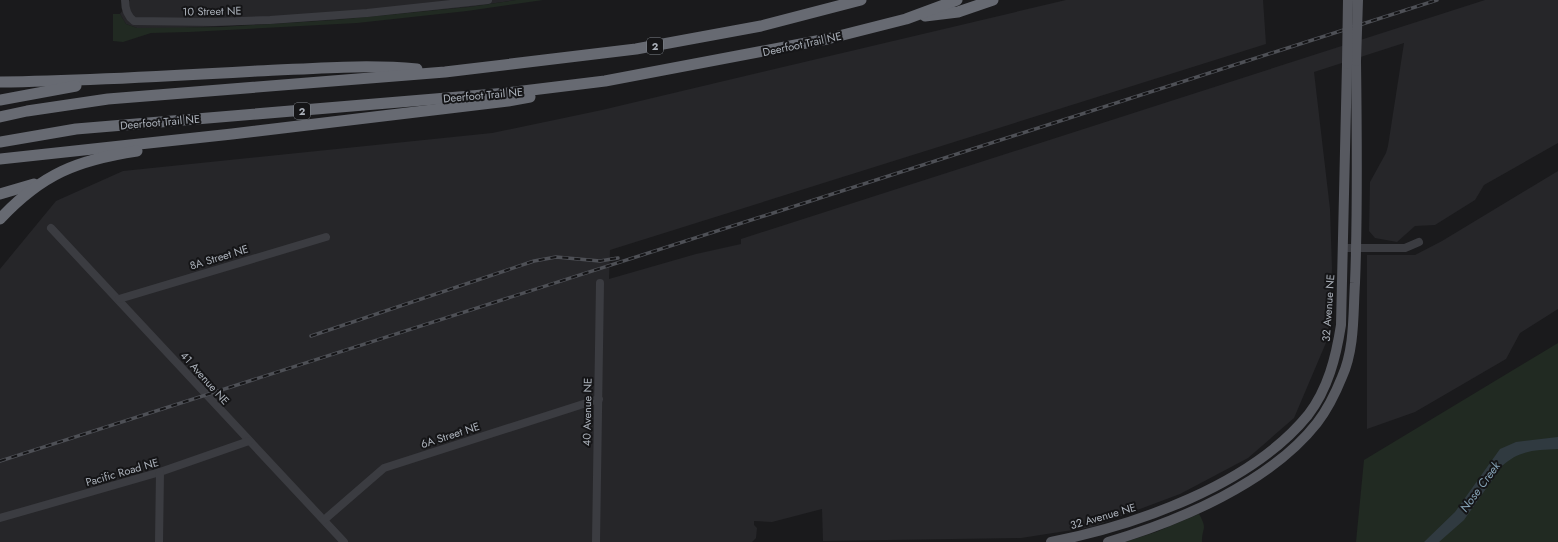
<svg xmlns="http://www.w3.org/2000/svg" width="1558" height="542" viewBox="0 0 1558 542" font-family="Jost,sans-serif">
  <style>
    .built { fill: #262629 }
    .green { fill: #212a22 }
    .water { fill: #303a40 }
    .lines { fill: none; stroke-linecap: round; stroke-linejoin: round }
    .minor { stroke: #3b3c41; stroke-width: 8 }
    .major { stroke: #575960; stroke-width: 10 }
    .highway { stroke: #676a72; stroke-width: 11 }
    .rail-casing { stroke: #4e5056; stroke-width: 3.5 }
    .rail { stroke: #151517; stroke-width: 2; stroke-dasharray: 6; stroke-linecap: butt }
    .major-bridge { stroke: #575960; stroke-width: 10 }
    .labels { text-anchor: middle; stroke-width: 4; stroke-linejoin: round; paint-order: stroke }
    .shield { fill: #151517; stroke: #7f838a; stroke-width: 1 }
    .shield-label { font-size: 10px; font-weight: bold; fill: #acb2bb }
    .street-label { font-size: 11px; fill: #acb2bb; stroke: #151517 }
    .water-label { font-size: 12px; font-style: italic; fill: #85a2b5; stroke: #151517 }
  </style>
  <rect width="100%" height="100%" fill="#1a1a1c"/>
  <g class="built">
    <path d="M130 0H516L469 7 335 20 166 29 137 28 126 24 120 14Z"/>
    <path d="M1066 0H1263L1266 44 610 250 609 279 696 254 741 244V239L1485 0H1558V143L1484 185 1475 200 1435 225 1415 226 1397 242 1375 238 1369 231 1370 182 1386 153 1388 146 1404 43 1314 72 1330 209 1332 269 1328 338 1294 418 1248 458 1180 494 1092 527 1021 538 823 541 822 509 772 522 754 521V525L757 528 756 538 752 542H0V269L56 201 123 171 492 133 602 110Z"/>
    <path d="M1558 171V309L1520 333 1506 359 1415 412 1367 429V255H1415L1442 241Z"/>
  </g>
  <g class="green">
    <path d="M516 0H543L467 11 357 23 189 32 151 33 123 42 113 41V14H120L126 24 137 28 220 27 335 20 469 7Z"/>
    <path d="M1558 343V542H1356L1364 460Z"/>
    <path d="M1199 514C1208 530 1202 527 1202 542H1125L1156 532Z"/>
  </g>
  <path class="water" d="M1558 437V449C1536 450 1519 450 1502 466L1464 520 1439 542H1424L1455 512 1500 449 1516 442Z"/>
  <g class="lines">
    <g class="minor">
      <path d="M125 0C125 9 127 16 134 21L214 22 270 20 367 13 488 0"/>
      <path d="M51 228 344 542"/>
      <path d="M1344 248H1405L1419 242"/>
      <path d="M119 299 326 237"/>
      <path d="M0 518 160 472 249 441"/>
      <path d="M324 520 384 468 599 399"/>
      <path d="M159 542 160 472"/>
      <path d="M596 542 600 283"/>
    </g>
    <g class="major">
      <path d="M1051 542C1137 525 1251 485 1308 415 1328 389 1336 357 1341 325L1347 64"/>
      <path d="M1108 542C1179 521 1270 483 1317 423 1327 410 1336 392 1342 377 1355 348 1353 313 1355 283 1358 209 1357 135 1356 61"/>
    </g>
    <g class="highway">
      <path d="M925 16 958 12 993 0"/>
      <path d="M0 82C86 81 171 76 257 71 310 69 364 64 417 69"/>
      <path d="M0 100 76 86"/>
      <path d="M0 117 27 111 108 99 445 72 636 49 761 26 861 0"/>
      <path d="M0 142 76 129 507 93 605 81 827 39 906 19 957 0"/>
      <path d="M0 159 232 134 508 101 530 97"/>
      <path d="M0 194 34 184"/>
      <path d="M0 219C42 174 77 160 137 151"/>
    </g>
    <g class="rail-casing">
      <g id="rail">
        <path d="M311 336 534 261 556 257 600 261 618 258"/>
        <path d="M0 461 1437 0"/>
      </g>
    </g>
    <use href="#rail" class="rail"/>
    <g class="major-bridge">
      <path d="M1356 61 1358 0"/>
      <path d="M1347 64 1348 0"/>
    </g>
  </g>
  <g class="labels">
    <g class="shield">
      <rect x="647" y="38" width="16" height="16" rx="3"/>
      <rect x="294" y="103" width="16" height="16" rx="3"/>
    </g>
    <g class="shield-label">
      <text x="655" y="50">2</text>
      <text x="302" y="115">2</text>
    </g>
    <g class="street-label">
      <text transform="translate(212 11) rotate(-1)" y="4">10 Street NE</text>
      <text transform="translate(802 44) rotate(-12)" y="4">Deerfoot Trail NE</text>
      <text transform="translate(483 95) rotate(-5)" y="4">Deerfoot Trail NE</text>
      <text transform="translate(160 122) rotate(-5)" y="4">Deerfoot Trail NE</text>
      <text transform="translate(219 257) rotate(-17)" y="4">8A Street NE</text>
      <text transform="translate(1328 308) rotate(-86)" y="4">32 Avenue NE</text>
      <text transform="translate(205 378) rotate(48)" y="4">41 Avenue NE</text>
      <text transform="translate(587 412) rotate(-89)" y="4">40 Avenue NE</text>
      <text transform="translate(450 435) rotate(-18)" y="4">6A Street NE</text>
      <text transform="translate(122 472) rotate(-16)" y="4">Pacific Road NE</text>
      <text transform="translate(1103 516) rotate(-16)" y="4">32 Avenue NE</text>
    </g>
    <g class="water-label">
      <text transform="translate(1480 487) rotate(-54)" y="4">Nose Creek</text>
    </g>
  </g>
</svg>
